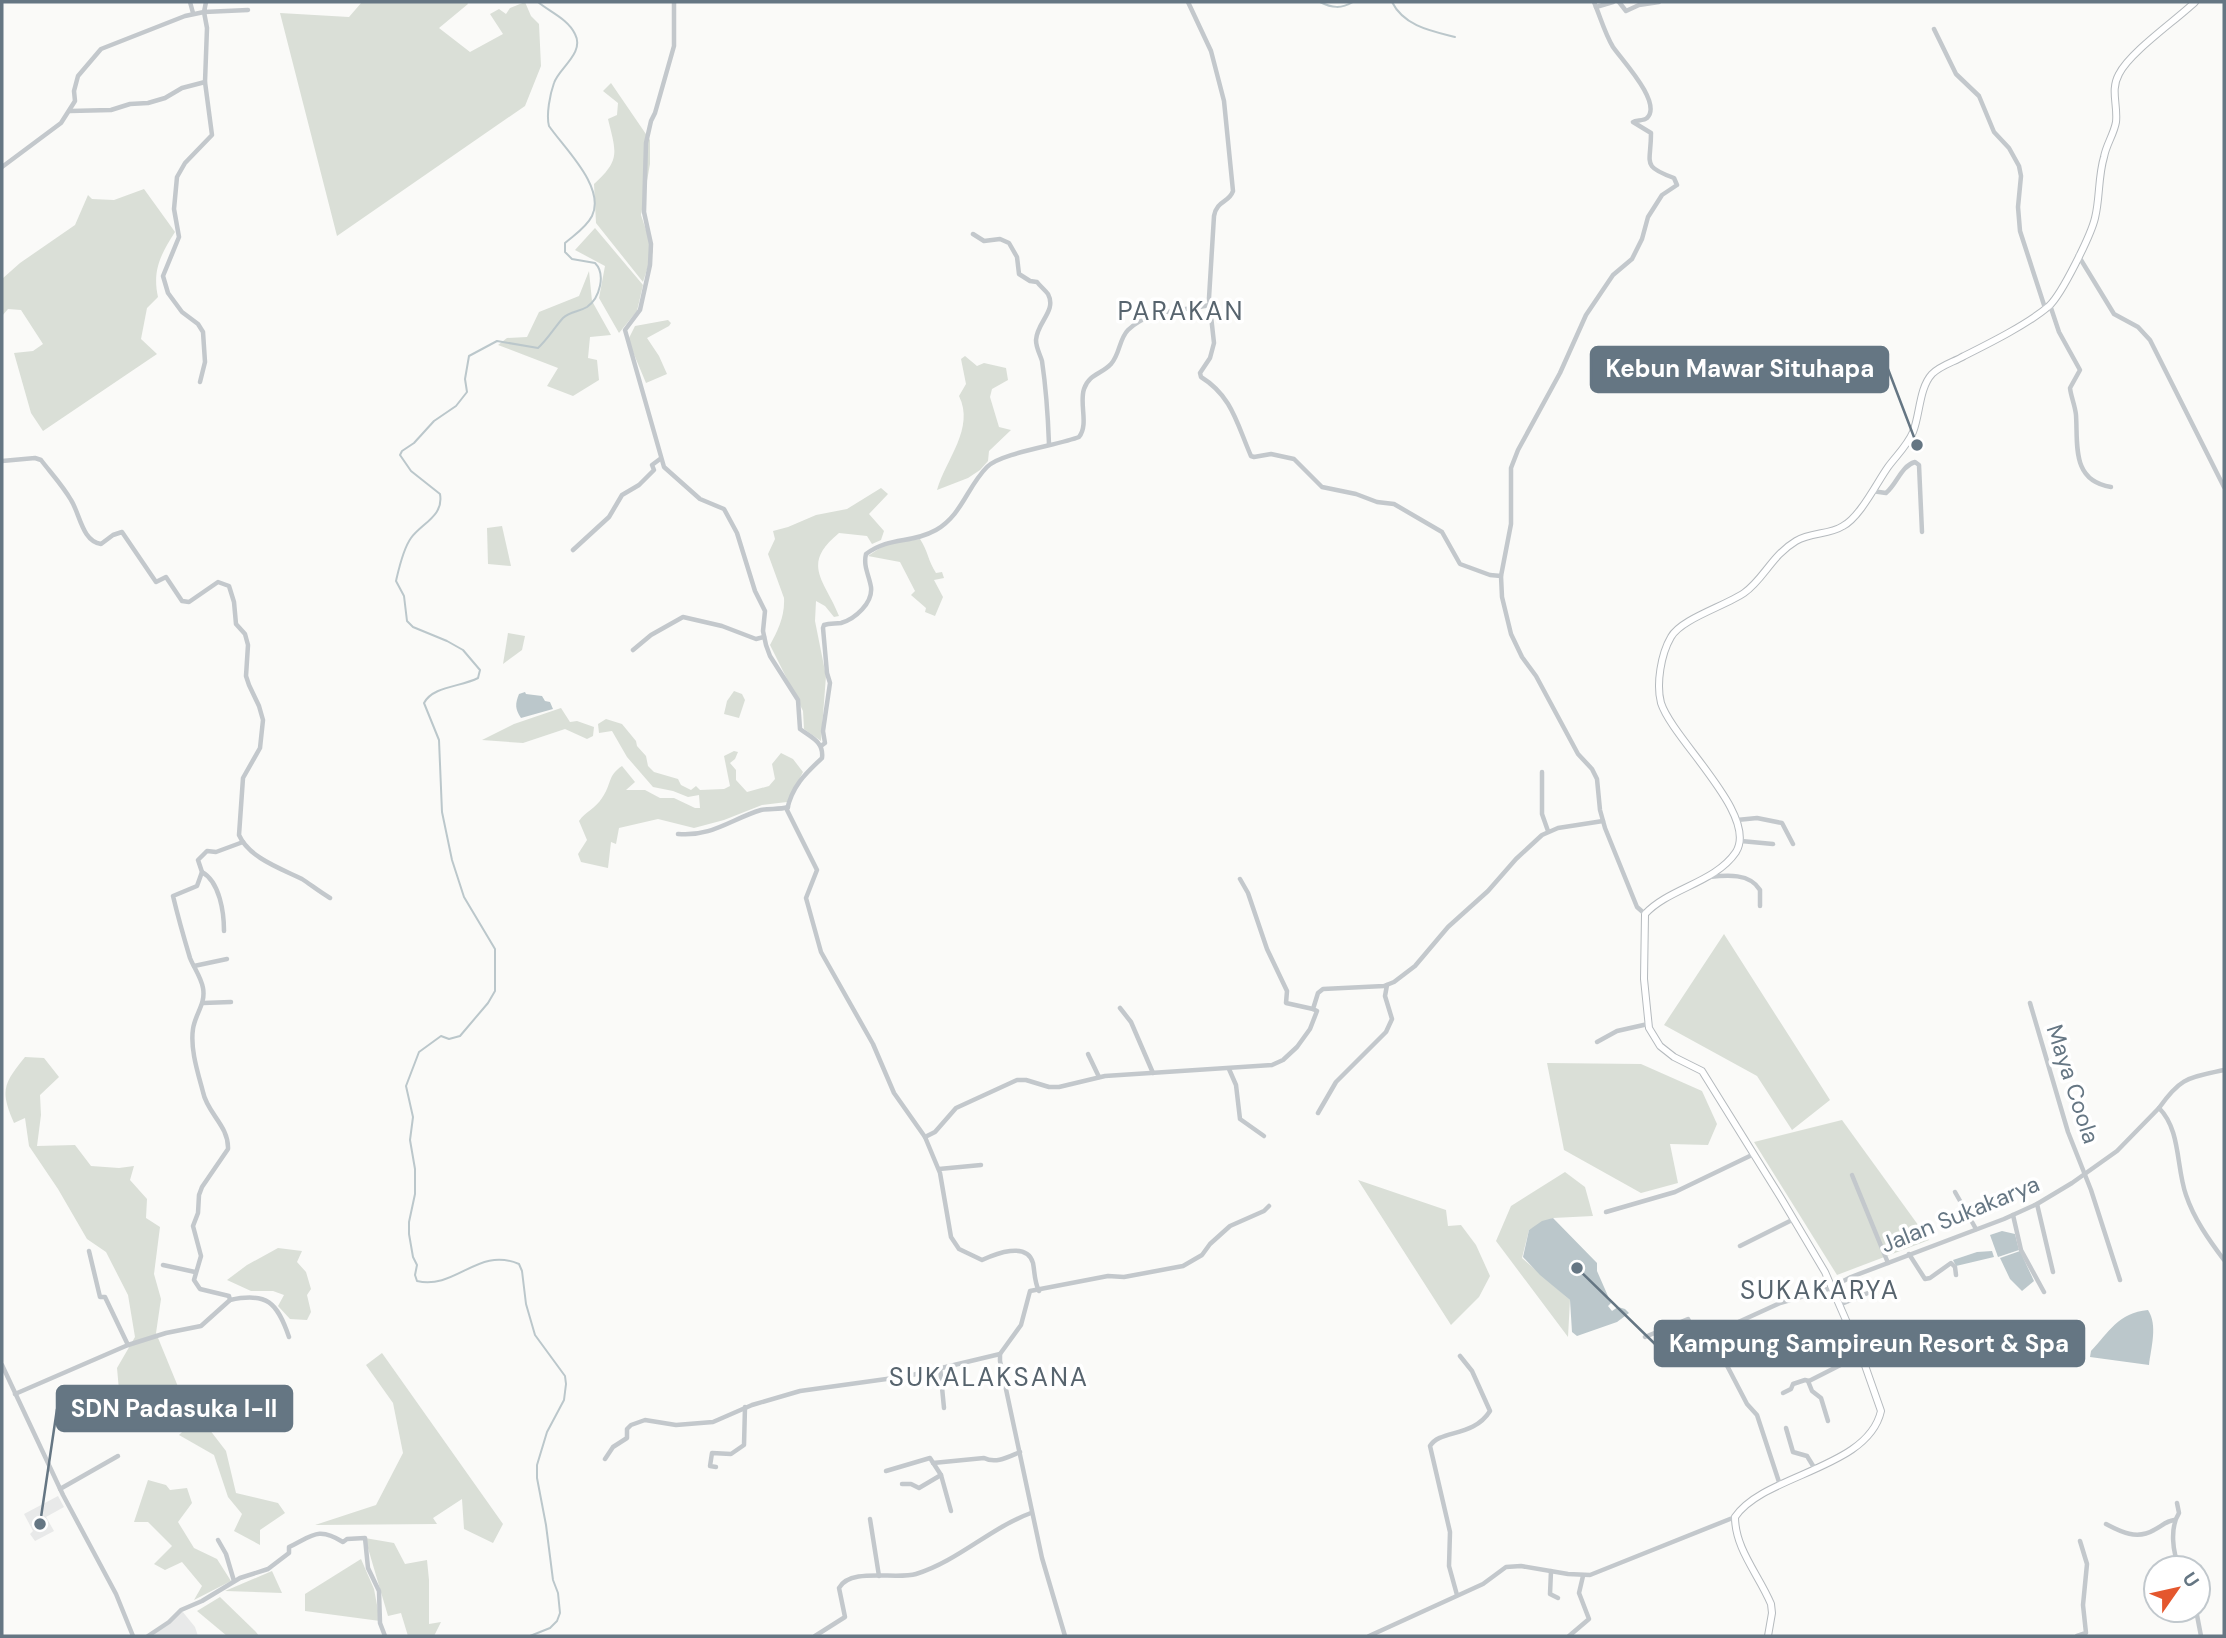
<svg xmlns="http://www.w3.org/2000/svg" width="2226" height="1638" viewBox="0 0 2226 1638" font-family="'DM Sans',sans-serif">
  <style>
    .built { fill: #e8e9e9 }
    .green { fill: #dadfd7 }
    .water { fill: #bbc7cb }
    .lines { fill: none; stroke-linecap: round; stroke-linejoin: round }
    .stream { stroke: #bbc7cb; stroke-width: 2 }
    .major-casing { stroke: #b5babe; stroke-width: 8 }
    .minor { stroke: #c3c8cc; stroke-width: 4.5 }
    .major { stroke: #fff; stroke-width: 6 }
    .labels { text-anchor: middle; stroke-width: 7; stroke-linejoin: round; paint-order: stroke }
    .street-label { font-size: 23px; fill: #657683; stroke: #fff }
    .quarter-label { font-size: 26px; letter-spacing: 2px; fill: #57646e; stroke: #fff }
    .leader { fill: none; stroke: #657683; stroke-width: 2.5 }
    .callout-dot { fill: #657683; stroke: #fff; stroke-width: 2.5 }
    .callout { fill: #657683; stroke: #657683; stroke-width: 2.5 }
    .callout-label { font-size: 24px; text-anchor: middle; font-weight: bold; fill: #fff }
  </style>
  <rect width="100%" height="100%" fill="#fafaf8"/>
  <g class="built">
    <path d="M58 1496 64 1507 46 1517 54 1531 35 1541 30 1534 33 1531 24 1514Z"/>
    <path d="M182 1611 195 1627 198 1636H150Z"/>
  </g>
  <g class="green">
    <path d="M362 2H467L468 4 439 28 470 52 503 34 490 14 499 9 506 14 510 8 525 2 531 16 539 24 541 66 525 106 337 236 280 13 349 17Z"/>
    <path d="M611 83 650 140V164L641 215 653 251 643 282 596 223 594 184C621 160 616 152 608 119L617 115 618 103 603 91Z"/>
    <path d="M144 189 175 232C161 254 152 270 158 297L147 308 141 339 157 354 43 431 31 413 14 353 33 351 43 344 21 310 8 309 2 316V279L20 263 75 225 88 195 92 199 114 200Z"/>
    <path d="M595 228 643 285 637 311 619 333 599 298 605 266 575 250Z"/>
    <path d="M589 271 592 301 611 335 590 337 588 358 597 360 599 380 573 396 547 386 558 368 498 345 507 338 527 337 539 312 579 296Z"/>
    <path d="M668 320 671 323 669 326 647 338 659 356 667 374 646 383 628 340 635 326Z"/>
    <path d="M965 356 977 366 984 363 1006 368 1008 380 992 389 990 397 999 427 1011 430 989 451 988 461 980 470 968 478 937 490C946 459 975 428 959 396L966 384 961 359Z"/>
    <path d="M881 488 888 494 869 514 884 531 881 540 872 544 867 536 839 533C800 565 825 580 839 616L834 617 825 606 816 601 815 621 826 676 821 741 804 729 803 711 770 645C778 630 785 616 784 598L768 554 775 539 773 531 788 527 816 515 847 509Z"/>
    <path d="M502 526 511 566 488 564 487 528Z"/>
    <path d="M920 539C928 551 928 561 936 573L942 572 944 578 934 580 943 597 935 616 925 612 926 608 911 595 915 591 900 562 868 556 886 544Z"/>
    <path d="M508 633 525 636 522 650 503 664Z"/>
    <path d="M734 691 742 694 745 700 739 718 724 714 727 701Z"/>
    <path d="M561 708 570 722 577 721 594 727 593 736 587 739 565 729 523 743 482 740 514 724Z"/>
    <path d="M606 719 622 724 636 741 637 746 646 756 648 766 654 772 678 779 681 785 691 790 696 786 700 790 724 789 730 786 724 756 734 751 738 752 735 759 730 763 736 770V780L747 792 769 786 775 779 772 764 781 753 793 759 803 772 787 802 762 805 724 820 694 828 658 819 619 828 616 844 611 842 608 868 581 862 578 854 587 840 579 821C586 811 595 809 602 798 612 784 607 776 622 766L635 782 626 790H645L660 798H674L695 808H700L699 795 688 797 673 791 653 787 627 757 612 731 599 733 598 724Z"/>
    <path d="M1724 934 1830 1100 1792 1130 1757 1076 1664 1025Z"/>
    <path d="M25 1057 44 1058 59 1077 40 1095 41 1115 37 1146 75 1145 91 1166 119 1168 134 1166 130 1180 147 1199 146 1218 160 1227 154 1274 161 1299 156 1333 188 1411 171 1429 131 1416 126 1411 108 1416 104 1409 117 1400 119 1390 117 1368 135 1337 128 1295 106 1252 87 1239 58 1189 29 1146 25 1118 14 1123C0 1091 3 1084 25 1057Z"/>
    <path d="M1547 1063 1641 1064 1702 1091 1717 1124 1708 1145 1670 1144 1678 1183 1641 1193 1564 1150Z"/>
    <path d="M1842 1120 1929 1240 1837 1275 1754 1142Z"/>
    <path d="M1565 1172 1585 1187 1593 1216 1553 1218 1529 1230 1522 1258 1570 1300 1568 1337 1496 1241 1511 1206Z"/>
    <path d="M1358 1180 1446 1210 1448 1226 1461 1225 1476 1245 1490 1276 1479 1297 1451 1325Z"/>
    <path d="M278 1248 302 1251 297 1262 306 1272 311 1289 307 1295 311 1312 307 1320 290 1319 278 1306 284 1295 273 1291H251L227 1280 247 1265Z"/>
    <path d="M382 1353 503 1524 493 1543 464 1529 462 1499 433 1518 437 1524 315 1525 376 1505 403 1453 393 1403 366 1365Z"/>
    <path d="M203 1421 226 1451 236 1493 278 1503 285 1513 260 1530V1545L234 1531 242 1514 228 1497 214 1455 179 1435 192 1422Z"/>
    <path d="M148 1480 166 1485 170 1490 187 1488 192 1503 178 1522 194 1548 217 1559 231 1581 194 1600 202 1586 182 1562 165 1570 154 1564 172 1546 148 1522H134Z"/>
    <path d="M365 1538 394 1543 405 1564 427 1560 429 1580V1624L441 1622 434 1636H408L401 1613 388 1616Z"/>
    <path d="M361 1559 374 1589 380 1621 305 1611V1594Z"/>
    <path d="M272 1571 282 1593 225 1591Z"/>
    <path d="M220 1597 256 1632 259 1636H227L197 1611Z"/>
  </g>
  <g class="water">
    <path d="M525 692 526 694 542 696 545 701 550 702 553 709 521 718C515 709 515 704 519 694Z"/>
    <path d="M1553 1218 1597 1263V1271L1611 1303 1608 1306 1612 1311 1618 1307 1625 1309 1629 1313 1617 1322 1577 1336 1572 1332 1570 1300 1540 1275 1523 1257 1529 1230 1542 1221Z"/>
    <path d="M2002 1231 2015 1234 2019 1250 1998 1257 1990 1235Z"/>
    <path d="M1992 1251 1994 1257 1956 1266 1953 1260 1977 1252Z"/>
    <path d="M2020 1251 2034 1281 2022 1291 2010 1279 2000 1258Z"/>
    <path d="M2148 1310C2158 1325 2151 1348 2149 1365L2090 1357 2091 1351C2109 1332 2118 1313 2148 1310Z"/>
  </g>
  <g class="lines">
    <g class="stream">
      <path d="M1320 2C1332 8 1341 9 1353 2"/>
      <path d="M1392 2C1404 26 1431 31 1455 37"/>
      <path d="M530 1636 550 1628 557 1621 560 1613 558 1593 553 1580 546 1525 537 1478V1465L547 1432 564 1400 566 1384 565 1376 535 1335 526 1304 522 1271 519 1264C478 1246 456 1290 417 1281L415 1275 417 1265 413 1257 409 1234V1222L415 1194V1169L410 1140 413 1117 406 1086 419 1052 441 1036 449 1039 460 1036 488 1003 495 991V949L464 897 452 860 442 812 439 740 424 703C433 686 461 687 478 678L480 670 463 650 447 641 413 627 407 621 404 596 396 581C399 568 403 549 411 538 422 523 444 516 440 494L411 471 400 455 402 451 414 443 434 421 456 406 467 392 465 379 469 356 497 341 538 348C548 339 554 328 563 318 570 311 579 312 587 307 600 298 606 274 595 263L572 259 565 252V243C574 235 586 228 592 216 606 187 564 148 549 126 546 115 550 94 554 83 559 68 585 53 575 34 568 19 550 12 538 2"/>
    </g>
    <g class="major-casing">
      <path id="major" d="M1768 1636 1772 1613 1771 1604C1759 1575 1735 1549 1735 1517 1764 1474 1868 1469 1881 1411L1862 1357 1825 1272 1781 1198 1702 1071 1674 1057 1660 1046 1649 1028 1644 979 1645 914C1669 888 1715 883 1736 852 1759 815 1673 740 1661 703 1656 684 1661 654 1671 637 1681 619 1725 606 1744 593 1764 579 1771 556 1796 541 1811 532 1829 535 1843 526 1860 517 1876 484 1888 467 1896 456 1907 446 1913 432 1920 415 1919 388 1932 374 1941 365 1954 362 1964 356 1990 343 2028 324 2049 306 2062 294 2091 235 2095 218 2100 198 2098 177 2104 157 2106 145 2114 134 2116 122 2118 105 2110 90 2119 74 2130 52 2175 21 2195 2"/>
    </g>
    <g class="minor">
      <path d="M190 2 193 13"/>
      <path d="M206 2 204 12 248 10"/>
      <path d="M674 2V46L655 113 651 121 646 143 644 212 651 244 650 265 640 310 625 330 664 467 700 499 724 509 737 533 755 591 765 611 763 631 766 645 770 656 798 700 800 729C812 738 824 742 822 758 805 774 792 786 787 810L817 870 806 898 821 952 873 1044 894 1093 925 1137 940 1173 951 1237 959 1249 982 1260C995 1254 1027 1241 1033 1263 1035 1273 1034 1281 1039 1291"/>
      <path d="M1188 2 1211 51 1224 101 1233 191C1229 203 1217 200 1214 216L1209 298 1214 343 1210 358 1200 373 1201 377C1232 396 1237 424 1251 456L1254 457 1271 454 1294 459 1322 487 1356 494 1377 502 1394 504 1442 532 1460 564 1490 575 1501 576"/>
      <path d="M1594 2C1600 16 1605 34 1613 47 1621 59 1663 103 1647 118 1644 121 1636 120 1633 122L1651 133C1651 164 1641 166 1674 178L1677 185 1662 195 1648 217 1642 239 1632 259 1613 275 1586 315 1560 373 1518 450 1511 468V524L1501 576 1502 597 1511 634 1522 657 1536 676 1578 754 1592 769 1597 779 1600 810 1605 828 1637 907 1645 914"/>
      <path d="M1619 2 1626 11 1639 5 1659 2"/>
      <path d="M1596 7 1613 2"/>
      <path d="M1934 29 1956 74 1979 96 1994 132 2009 148 2019 166 2021 176 2018 207 2020 231 2045 308"/>
      <path d="M70 111 111 110 130 104 148 103 165 98 182 88 205 82"/>
      <path d="M2 167 61 123 75 101 74 91 78 76 101 49 185 16 204 12 207 28 205 82 212 135 185 163 177 177 174 209 179 237 163 276 168 293 182 312 198 324 203 332 205 362 200 382"/>
      <path d="M973 234 984 241 1000 239 1009 243 1017 257 1019 274 1030 281 1037 282C1040 286 1045 290 1048 294 1057 311 1037 322 1036 340 1036 348 1040 354 1042 361 1046 388 1048 417 1049 444"/>
      <path d="M2078 255 2114 314 2138 327 2150 340 2224 487"/>
      <path d="M2050 305 2059 332 2080 370 2070 388C2071 397 2075 405 2076 415 2078 444 2071 481 2111 487"/>
      <path d="M2 461 35 458 41 460C51 473 63 486 71 500 80 514 82 541 101 544L113 535 122 532 156 582 166 577 182 601 189 602 218 582 229 586 234 602 236 624 245 634 248 645 246 676 249 685 259 706 263 720 260 748 243 778 239 835C249 858 282 869 302 879 311 885 320 892 330 898"/>
      <path d="M1872 491 1886 493C1897 484 1901 466 1915 462L1919 465 1922 532"/>
      <path d="M573 550 609 517 622 495 639 485 654 470 652 465 660 459"/>
      <path d="M633 650 651 635 683 617 722 626 756 639 764 637"/>
      <path d="M821 746 825 743 823 731 830 683 827 673 823 628 824 625C830 623 835 624 841 623 855 619 873 603 871 587 869 575 863 566 866 554 890 536 911 544 936 530 962 515 967 487 987 467 1000 453 1059 445 1079 437 1089 424 1079 404 1084 389 1089 374 1102 374 1111 364 1120 354 1119 339 1128 330 1149 309 1182 311 1210 305"/>
      <path d="M1542 772V814L1548 831"/>
      <path d="M1737 820 1757 818 1782 823 1793 844"/>
      <path d="M678 834C712 837 731 819 761 810 770 808 779 810 788 807"/>
      <path d="M1741 841 1773 844"/>
      <path d="M202 872C220 882 224 913 224 931"/>
      <path d="M1709 877C1727 875 1750 873 1760 890V906"/>
      <path d="M1240 879 1248 893 1267 949 1287 991 1286 1003 1313 1009"/>
      <path d="M194 966 227 959"/>
      <path d="M203 1003 231 1002"/>
      <path d="M2030 1003 2068 1132 2091 1190 2120 1280"/>
      <path d="M1120 1008 1131 1022 1153 1073"/>
      <path d="M1597 1042 1617 1031 1648 1024"/>
      <path d="M1088 1054 1099 1077"/>
      <path d="M1229 1069 1236 1085 1240 1119 1264 1136"/>
      <path d="M2159 1108C2181 1077 2188 1078 2224 1070"/>
      <path d="M1318 1113 1336 1082 1386 1032 1392 1019 1385 996 1387 985"/>
      <path d="M925 1137 935 1132 956 1108 1017 1080H1026L1049 1087H1059L1105 1076 1272 1065 1283 1060 1297 1047 1310 1029 1317 1011 1313 1009 1318 993 1323 989 1384 986 1394 982 1415 966 1448 927 1488 891 1516 859 1542 835 1558 828 1603 821"/>
      <path d="M939 1169 981 1165"/>
      <path d="M1852 1175 1888 1263"/>
      <path d="M1955 1192 1976 1229"/>
      <path d="M2037 1204 2053 1272"/>
      <path d="M1606 1212 1675 1192 1754 1154"/>
      <path d="M2013 1215 2021 1250 2044 1292"/>
      <path d="M1740 1246 1794 1219"/>
      <path d="M89 1251 100 1297H105L128 1345"/>
      <path d="M1909 1254 1925 1279 1930 1278 1951 1263 1955 1267 1956 1275"/>
      <path d="M163 1265 195 1272"/>
      <path d="M230 1300C267 1292 277 1302 289 1337"/>
      <path d="M1839 1305 1868 1293"/>
      <path d="M1715 1336 1722 1356 1747 1404 1757 1415 1780 1485"/>
      <path d="M1645 1337 1688 1319 1698 1339H1709L1734 1324 1780 1303 1828 1289 1851 1277 2004 1219 2037 1204 2072 1183 2117 1151 2159 1108C2181 1130 2176 1167 2186 1195 2194 1219 2209 1240 2224 1260"/>
      <path d="M1825 1349 1853 1338"/>
      <path d="M2 1365 63 1495 116 1594 133 1636"/>
      <path d="M940 1367 944 1408"/>
      <path d="M1808 1381 1812 1391 1821 1398 1828 1421"/>
      <path d="M1783 1393 1791 1389 1793 1384 1805 1380 1809 1381 1870 1350 1889 1345"/>
      <path d="M15 1394 128 1345 166 1333 201 1326 230 1300 229 1296 200 1289 194 1280 201 1256 193 1226 198 1213 199 1195 202 1187 228 1149C229 1126 207 1113 203 1092 198 1073 190 1049 193 1029 195 1014 206 1004 203 988 201 977 194 968 190 958 184 938 178 917 173 896L197 886 202 872 198 860 207 851 216 852 243 842"/>
      <path d="M1786 1428 1793 1452 1807 1456 1815 1469"/>
      <path d="M605 1459 613 1447 627 1438V1429L631 1425 645 1420 676 1425 713 1422 752 1405 800 1391 908 1376 1000 1354"/>
      <path d="M933 1463 984 1458C996 1464 1008 1457 1020 1452"/>
      <path d="M716 1467 710 1466 712 1453 731 1454 744 1445 745 1407"/>
      <path d="M886 1471 930 1458 941 1475 951 1511"/>
      <path d="M902 1484H911L919 1488 941 1475"/>
      <path d="M60 1489 118 1456"/>
      <path d="M2177 1503 2179 1513C2170 1527 2172 1552 2180 1568"/>
      <path d="M870 1519 879 1576"/>
      <path d="M2106 1524C2121 1532 2137 1540 2154 1530 2162 1526 2166 1521 2174 1520"/>
      <path d="M218 1540 226 1554 234 1581"/>
      <path d="M1551 1571 1550 1594 1558 1598"/>
      <path d="M1457 1595 1449 1566 1450 1532 1430 1446C1440 1429 1473 1438 1490 1411L1472 1371 1460 1356"/>
      <path d="M2196 1610 2201 1636"/>
      <path d="M148 1636 169 1622 181 1610 202 1601 240 1578 268 1569 289 1553V1547C312 1536 318 1526 343 1542L347 1539 365 1538 368 1568 379 1591 380 1623 385 1636"/>
      <path d="M815 1636 845 1617 839 1588C850 1567 896 1580 916 1574 958 1561 990 1528 1031 1513"/>
      <path d="M1065 1636 1042 1558 1000 1361V1354L1021 1325 1030 1291 1108 1276 1124 1277 1183 1266 1202 1255 1210 1244 1230 1226 1264 1211 1269 1206"/>
      <path d="M1369 1636 1483 1584 1506 1567 1521 1566 1568 1574 1590 1575 1735 1517"/>
      <path d="M1569 1636 1589 1619 1579 1593 1583 1576"/>
      <path d="M2077 1636 2086 1633 2083 1605 2087 1564 2080 1541"/>
    </g>
    <use href="#major" class="major"/>
  </g>
  <g class="labels">
    <g class="street-label">
      <text transform="translate(2073 1084) rotate(72)" y="8">Maya Coola</text>
      <text transform="translate(1960 1214) rotate(-22)" y="8">Jalan Sukakarya</text>
    </g>
    <g class="quarter-label">
      <text x="1181" y="320">PARAKAN</text>
      <text x="1820" y="1299">SUKAKARYA</text>
      <text x="989" y="1386">SUKALAKSANA</text>
    </g>
  </g>
  <path class="leader" d="M1917 445L1888 369M1577 1268L1655 1344M40 1524L57 1409"/>
  <g class="callout-dot">
    <circle cx="1917" cy="445" r="7"/>
    <circle cx="1577" cy="1268" r="7"/>
    <circle cx="40" cy="1524" r="7"/>
  </g>
  <g class="callout">
    <rect x="1591" y="347" width="297" height="45" rx="7"/>
    <rect x="1655" y="1321" width="429" height="45" rx="7"/>
    <rect x="57" y="1386" width="235" height="45" rx="7"/>
  </g>
  <g class="callout-label">
    <text x="1740" y="377">Kebun Mawar Situhapa</text>
    <text x="1869" y="1352">Kampung Sampireun Resort &amp; Spa</text>
    <text x="174" y="1417">SDN Padasuka I-II</text>
  </g>
  <rect width="2226" height="1638" fill="none" stroke="#657683" stroke-width="7"/>
  <g transform="translate(2177 1589) rotate(56)"><circle r="33" fill="#ffffff" stroke="#c1c8cd" stroke-width="2"/>
  <path d="M0-5L12 26L0 18L-12 26Z" fill="#e4572e"/>
  <text y="-10" font-size="19" font-weight="bold" text-anchor="middle" fill="#657683">U</text>
  </g>
</svg>
